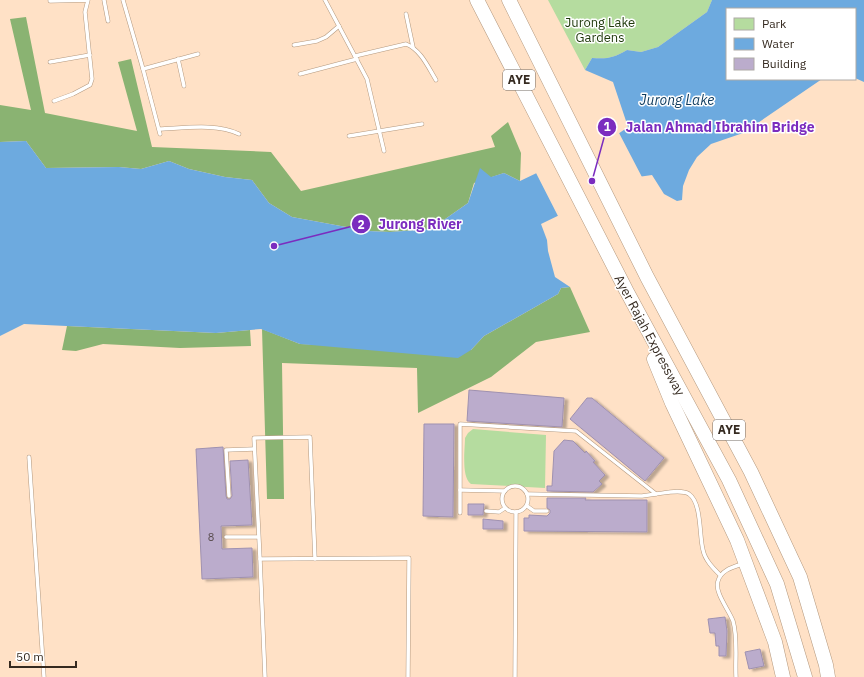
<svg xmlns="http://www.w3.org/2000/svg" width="864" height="677" viewBox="0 0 864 677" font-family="'IBM Plex Sans',sans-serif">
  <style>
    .green { fill: #b5dc9f }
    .forest { fill: #8ab372 }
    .water { fill: #6daadf }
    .pier { fill: #ffe1c6 }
    .building { fill: #bbaccc; stroke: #9f91b0; filter: url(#shadow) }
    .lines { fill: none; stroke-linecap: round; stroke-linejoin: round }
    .lane-casing { stroke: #b4997f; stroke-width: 4.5 }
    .highway-casing { stroke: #b4997f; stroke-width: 15 }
    .lane { stroke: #fff; stroke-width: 3.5 }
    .highway { stroke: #fff; stroke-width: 14 }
    .labels { text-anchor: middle; stroke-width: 3; stroke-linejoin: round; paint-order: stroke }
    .number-label { font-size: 11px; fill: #564a4b }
    .shield { fill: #fff; stroke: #726a63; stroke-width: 1 }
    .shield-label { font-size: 12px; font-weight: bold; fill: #352a20 }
    .park-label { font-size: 13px; fill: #1f390b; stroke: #fff }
    .street-label { font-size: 13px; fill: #352a20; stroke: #fff }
    .water-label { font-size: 14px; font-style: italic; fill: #0f3c5f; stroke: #fff }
    .leader { fill: none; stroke: #7b2cbf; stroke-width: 1.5 }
    .callout-dot { fill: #7b2cbf; stroke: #fff; stroke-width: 1.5 }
    .mark-label { font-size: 12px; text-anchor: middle; font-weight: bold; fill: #fff }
    .callout-label { font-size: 14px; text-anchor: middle; font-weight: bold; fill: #7b2cbf; stroke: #fff; stroke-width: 3; stroke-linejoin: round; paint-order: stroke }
  </style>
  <defs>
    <filter id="shadow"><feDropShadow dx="4" dy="2" stdDeviation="1" flood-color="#0004"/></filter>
  </defs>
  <rect width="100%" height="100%" fill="#ffe1c6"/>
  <g class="green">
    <path d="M548 0H712L707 12 658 47 641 52 627 50C613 58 608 59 592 58L585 70Z"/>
    <path d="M473 429 546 435 545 488 471 484C461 477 465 449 465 438L468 433Z"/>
  </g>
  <g class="forest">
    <path d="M26 17 45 113 137 131 118 62 131 59 152 147 271 152 301 191 495 147 491 136 508 122 521 153 520 181 504 173 474 183 468 203 431 229 390 232 368 231 292 217 269 203 252 180 225 177 189 169 169 161 141 169 119 167 46 168 26 141 0 142V105L31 110 10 19Z"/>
    <path d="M570 287 590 332 536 342 491 377 418 413 417 368 282 363 284 499H267L262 329 300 344 471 350 484 336 558 294 561 288Z"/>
    <path d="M67 326 216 333 250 330 251 346 180 348 103 344 76 351 62 350Z"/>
  </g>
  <path class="water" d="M712 0H864V82L855 78V9H727V79H822L743 133 711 144 697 157 689 170 683 186 682 200 677 201 664 194 652 175 638 177 541 224 547 240 548 251 555 277 570 287 561 288 558 294 484 336 471 350 458 358 300 344 261 329 216 333 24 324 0 336V142L26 141 46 168 119 167 141 169 169 161 189 169 225 177 252 180 269 203 292 217 368 231 390 232 431 229 468 203 480 168 491 177 504 173 520 181 618 134 628 127 613 82 585 70 592 58C608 59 613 58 627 50L641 52 658 47 707 12Z"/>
  <path class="pier" d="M618 131 643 179 613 191 559 218 535 171 585 148 596 144Z"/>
  <g class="building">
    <path d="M469 390 564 398 562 427 467 421Z"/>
    <path d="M587 398H592L664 458 645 481 570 419Z"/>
    <path d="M424 424H454L453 517 423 516Z"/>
    <path d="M564 440 573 441 585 453 586 451 595 461 593 462 605 475 599 481 602 484 593 492 547 491V486H552L554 451Z"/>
    <path d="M223 447 226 496 227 499H230L232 496 230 461 248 460 252 525 221 526 222 549 252 548 253 577 202 579 196 449Z"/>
    <path d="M547 498H586L585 500H647V532L524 531V518H529V515L547 516 550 513V510L547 508Z"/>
    <path d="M468 504H484L483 515H468Z"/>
    <path d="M483 519 503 521V529H483Z"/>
    <path d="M725 617 727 631 726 656H719V646H716L715 633H710L708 619Z"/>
    <path d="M760 649 764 666 749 669 745 652Z"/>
  </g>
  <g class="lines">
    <g class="lane-casing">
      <g id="lane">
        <path d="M104 0 108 21"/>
        <path d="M123 0 143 69 160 134"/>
        <path d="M325 0 367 79 384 151"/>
        <path d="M50 1 88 0 85 12 92 79 90 85 73 94 54 101"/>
        <path d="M406 14 413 47"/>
        <path d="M294 45 317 41 326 37 339 26"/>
        <path d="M355 56 406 44C421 50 428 67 436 80"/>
        <path d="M178 59 184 86"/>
        <path d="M50 62 90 55"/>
        <path d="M143 69 198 54"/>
        <path d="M300 74 357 59"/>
        <path d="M159 129C184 128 217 123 239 134"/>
        <path d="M349 136 422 124"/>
        <path d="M29 457 44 677"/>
        <circle cx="515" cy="499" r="13"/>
        <path d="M460 490 505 491"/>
        <path d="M527 494 642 496 656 494"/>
        <path d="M229 496 226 450 254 449"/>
        <path d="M527 506 534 511H547"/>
        <path d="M486 511 499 512 505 508"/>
        <path d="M460 513V424L576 431 656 494C665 493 681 489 689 494 702 503 699 536 703 550 705 560 713 568 720 575"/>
        <path d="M226 537H258"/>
        <path d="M260 559 254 438 310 437 315 559"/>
        <path d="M265 677 260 559 409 558 408 677"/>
        <path d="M515 677 516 512"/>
        <path d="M736 677C735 659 738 638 733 621 729 610 714 592 718 581 721 570 733 567 742 564"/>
      </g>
    </g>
    <g class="highway-casing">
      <g id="highway">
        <path d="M477 0 626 290 729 480 777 584 805 677"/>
        <path d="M509 0 647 277 751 472 800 577 826 665 828 677"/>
        <path d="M654 359 672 403 737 540 775 642 783 677"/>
      </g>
    </g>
    <use href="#lane" class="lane"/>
    <use href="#highway" class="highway"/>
  </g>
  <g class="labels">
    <g class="number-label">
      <text x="211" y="541">8</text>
    </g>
    <g class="shield">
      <rect x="503" y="70" width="32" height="20" rx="3"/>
      <rect x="713" y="420" width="32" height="20" rx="3"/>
    </g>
    <g class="shield-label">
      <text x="519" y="84">AYE</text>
      <text x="729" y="434">AYE</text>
    </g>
    <g class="park-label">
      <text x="600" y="27">Jurong Lake<tspan x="600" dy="15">Gardens</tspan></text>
    </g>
    <g class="street-label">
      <text transform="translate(650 335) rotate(62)" y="5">Ayer Rajah Expressway</text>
    </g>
    <g class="water-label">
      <text x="677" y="105">Jurong Lake</text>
    </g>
  </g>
  <path class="leader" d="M592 181L607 127M274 246L361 224"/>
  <g class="callout-dot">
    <circle cx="592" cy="181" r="4"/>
    <circle cx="274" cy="246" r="4"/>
    <circle cx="607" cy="127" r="10"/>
    <circle cx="361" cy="224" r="10"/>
  </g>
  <g class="mark-label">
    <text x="607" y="131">1</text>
    <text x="361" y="229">2</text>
  </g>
  <g class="callout-label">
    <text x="720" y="132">Jalan Ahmad Ibrahim Bridge</text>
    <text x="420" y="229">Jurong River</text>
  </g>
  <rect x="726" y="8" width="130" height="72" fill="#ffffff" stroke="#aeaaa6"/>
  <rect x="734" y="18" width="20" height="12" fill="#b5dc9f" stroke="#aeaaa6"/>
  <text x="762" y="28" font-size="12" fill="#352a20">Park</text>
  <rect x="734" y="38" width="20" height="12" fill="#6daadf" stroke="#aeaaa6"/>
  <text x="762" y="48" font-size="12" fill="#352a20">Water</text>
  <rect x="734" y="58" width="20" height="12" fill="#bbaccc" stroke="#aeaaa6"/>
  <text x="762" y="68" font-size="12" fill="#352a20">Building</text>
  <path d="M10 661v6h66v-6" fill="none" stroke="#352a20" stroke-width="2"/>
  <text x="16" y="661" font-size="12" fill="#352a20" stroke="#ffffff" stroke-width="3" paint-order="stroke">50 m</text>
</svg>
